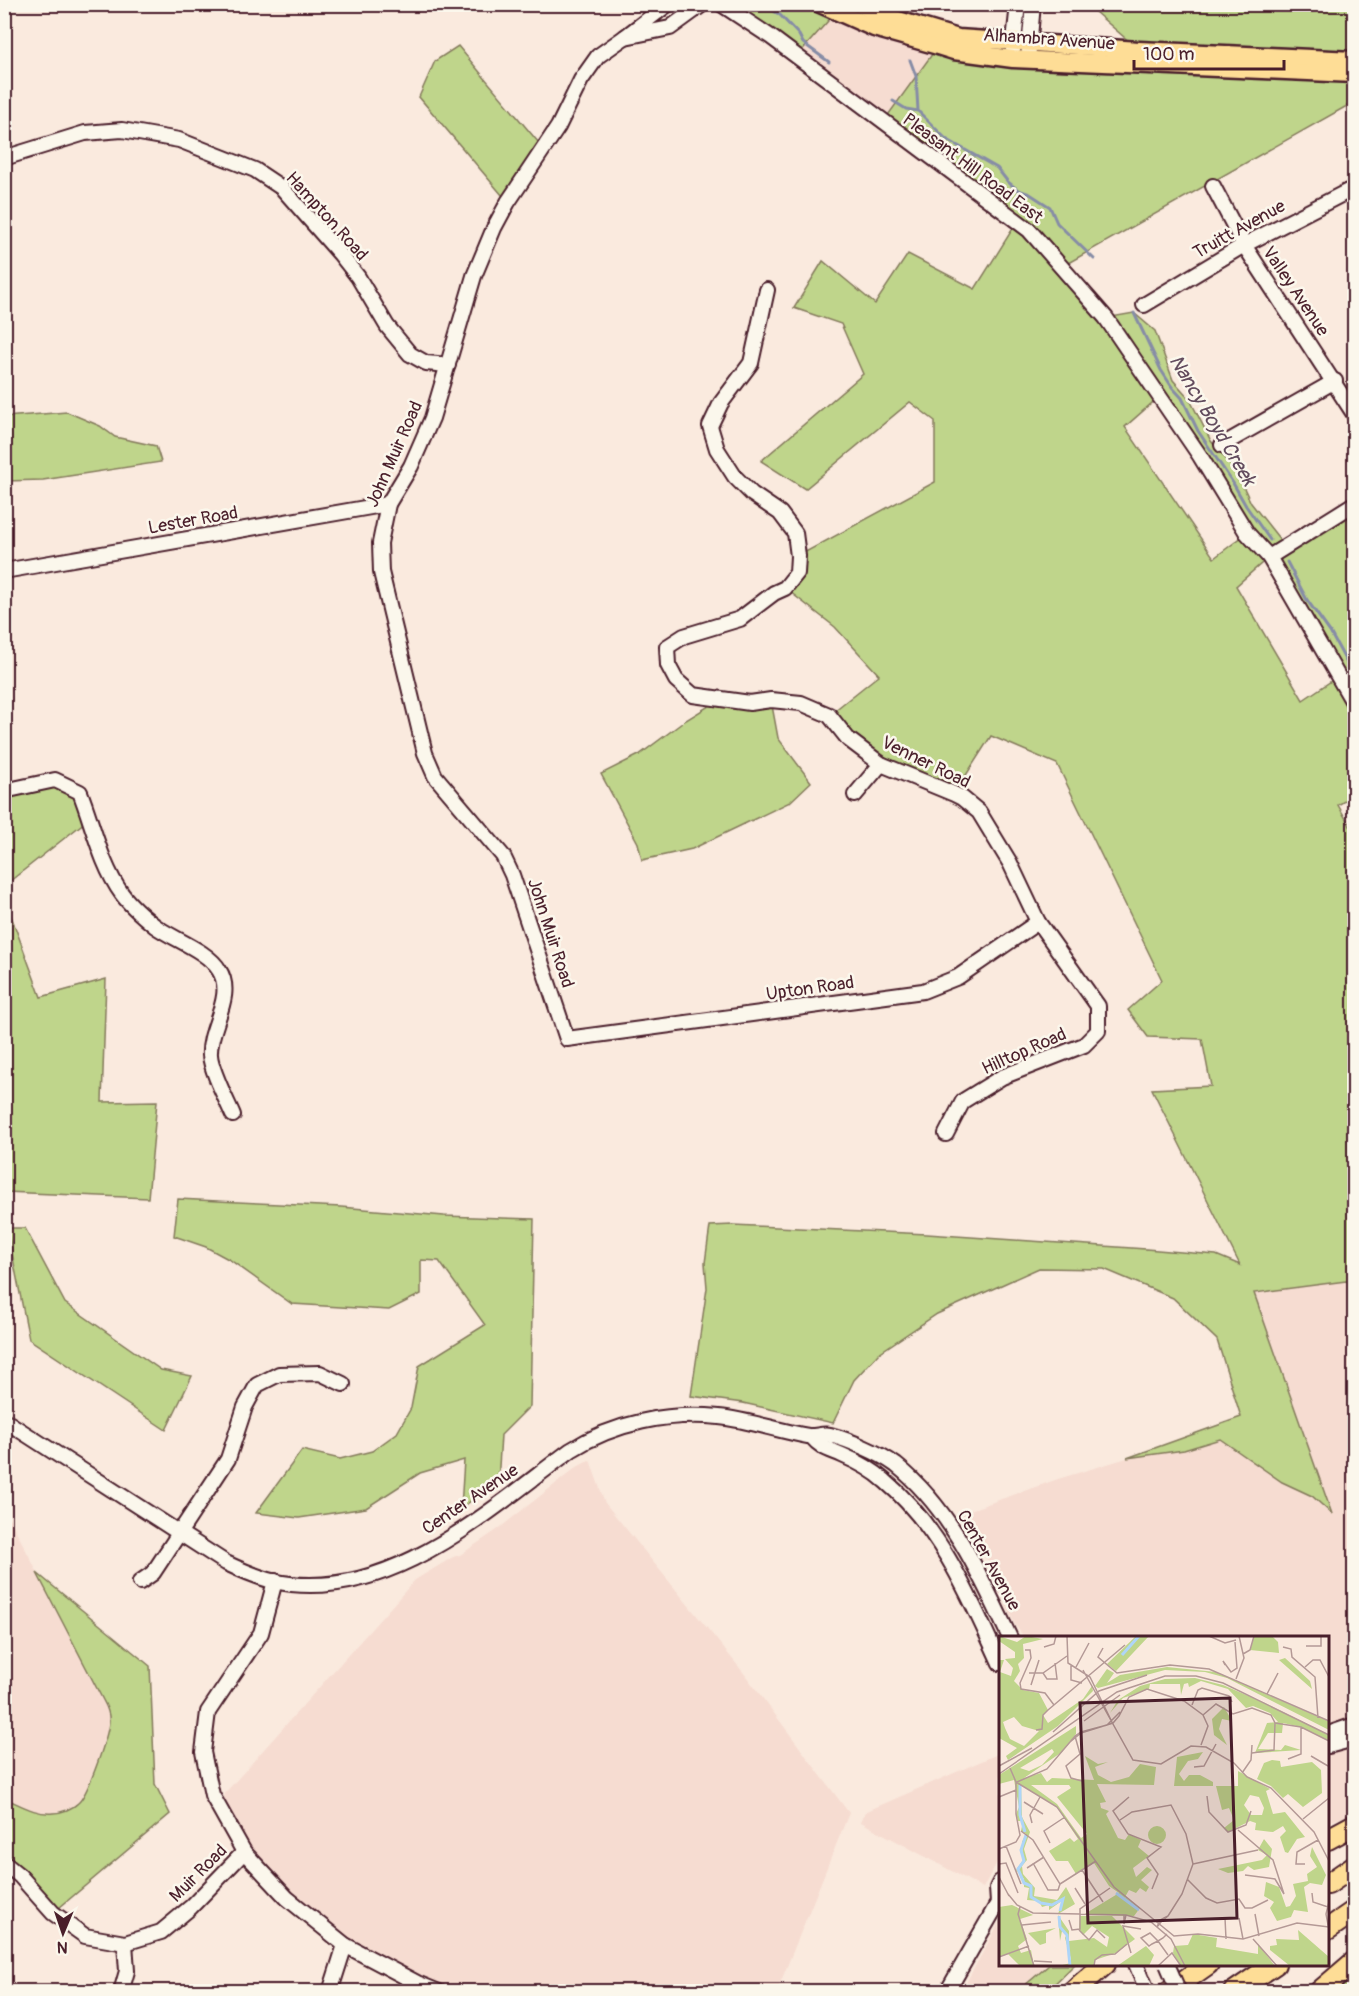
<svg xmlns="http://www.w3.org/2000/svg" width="1359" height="1996" viewBox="0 0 1359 1996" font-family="Pangolin,sans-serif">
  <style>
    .built { fill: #f6dcd1 }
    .green { fill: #bfd58b; stroke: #847a5b; stroke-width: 1.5; fill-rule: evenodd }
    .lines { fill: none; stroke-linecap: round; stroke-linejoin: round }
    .stream { stroke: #868ca6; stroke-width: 3 }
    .minor-casing { stroke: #4a1f2b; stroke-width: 18 }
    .major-casing { stroke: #4a1f2b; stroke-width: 21 }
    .highway-casing { stroke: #4a1f2b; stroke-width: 24 }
    .minor { stroke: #fbf7ec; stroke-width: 14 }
    .major { stroke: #fedd96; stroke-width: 16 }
    .highway { stroke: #fedd96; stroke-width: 20 }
    .minor-bridge-casing { stroke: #4a1f2b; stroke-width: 18; stroke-linecap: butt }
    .minor-bridge { stroke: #fbf7ec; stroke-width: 14 }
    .labels { text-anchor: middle; stroke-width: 5; stroke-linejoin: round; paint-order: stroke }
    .street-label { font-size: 18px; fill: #4a1f2b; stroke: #fbf7ec }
    .water-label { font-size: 20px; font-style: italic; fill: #634c5e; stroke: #fbf7ec }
    .inset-river { fill: none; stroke: #aed5f8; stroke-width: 3 }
    .inset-road { fill: none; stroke: #b49996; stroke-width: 1.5 }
    .view { fill: #4a1f2b; fill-opacity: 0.15; stroke: #4a1f2b; stroke-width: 3 }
    .inset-edge { fill: none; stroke: #4a1f2b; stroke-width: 3 }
  </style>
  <rect width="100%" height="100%" fill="#faeade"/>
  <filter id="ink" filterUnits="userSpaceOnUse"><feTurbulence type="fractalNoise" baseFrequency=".0167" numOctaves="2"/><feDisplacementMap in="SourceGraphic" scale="12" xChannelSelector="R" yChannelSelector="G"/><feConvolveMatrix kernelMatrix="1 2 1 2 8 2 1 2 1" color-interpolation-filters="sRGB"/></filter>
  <g filter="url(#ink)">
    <g class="built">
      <path d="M836 12 938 46 883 122 796 57Z"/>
      <path d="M1346 1281 1354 1283V1720L1341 1725 1328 1726V1638L1024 1637 1015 1625 1000 1593V1585L983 1552 972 1541 956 1515 1058 1479 1127 1458 1184 1450 1220 1439 1282 1482 1312 1496 1331 1513 1254 1292Z"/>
      <path d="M590 1460 605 1503 743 1672 849 1813 777 1991 413 1992 416 1983 345 1945 287 1898 221 1810 225 1793 415 1580 453 1557 460 1555 497 1530 577 1467Z"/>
      <path d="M4 1514 10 1519 105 1704 110 1719 105 1740 85 1794 79 1803 72 1807 52 1814 37 1812 5 1798Z"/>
      <path d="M1354 1739V1814L1328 1822V1746Z"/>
      <path d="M1000 1753V1857L983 1888 861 1822 865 1812Z"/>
      <path d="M1000 1921V1964L1049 1965 1018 1991 961 1992Z"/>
    </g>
    <g class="green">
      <path d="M721 5H820L836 12 796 57Z"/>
      <path d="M1087 5H1354V60L1139 50Z"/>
      <path d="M458 46 544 149 508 202 419 97 435 61Z"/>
      <path d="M938 46 1354 74V102L1061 267 1106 318 1134 313 1155 331 1173 380 1189 398 1211 441 1236 471 1251 503 1285 546 1354 504V795L1338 805 1354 833V1283L1346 1281 1254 1293 1332 1514 1312 1496 1282 1482 1220 1439 1184 1450 1127 1458 1241 1417 1217 1340 1173 1298 1104 1269 1039 1268 937 1314 879 1353 854 1380 833 1423 743 1403 691 1396 707 1288 705 1263 710 1226 733 1225 927 1234 1146 1249 1216 1255 1240 1265 1152 1089 1211 1086 1202 1039 1148 1037 1128 1010 1162 980 1057 764 991 736 954 794 881 764 829 715 879 675 835 627 785 588 798 556 935 482V421L910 402 805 489 761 461 863 374 841 324 794 308 823 261 875 304 908 254 975 289 1017 222 883 122ZM1159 397 1247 533 1214 558 1125 427ZM1269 557 1337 677 1303 700 1236 586Z"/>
      <path d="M67 412 100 426 115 437 156 446 161 462 43 480 5 481V417Z"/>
      <path d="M720 699 771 700 778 738 811 782 790 802 692 849 642 860 638 843 601 774 639 755 686 720Z"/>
      <path d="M55 780 80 792 90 818 5 885V791Z"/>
      <path d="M4 897 41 997 106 979 102 1102 157 1101 148 1198 5 1192Z"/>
      <path d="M178 1199 341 1207 444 1216 534 1219 530 1406 501 1435 498 1482 461 1508 464 1460 420 1473 366 1508 299 1518 256 1513 302 1450 340 1459 372 1451 397 1433 411 1408 419 1366 485 1325 439 1261 421 1260V1294L389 1310 292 1304 230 1260 206 1247 174 1236Z"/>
      <path d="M7 1228H25L65 1303 161 1370 192 1376 166 1430 29 1339Z"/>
      <path d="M37 1573 150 1666 155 1784 170 1814 53 1913 5 1863 4 1798C19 1804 36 1815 53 1813 61 1813 72 1809 78 1803 88 1795 108 1736 109 1722 110 1715 108 1710 105 1704Z"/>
      <path d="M1049 1965H1074L1047 1991H1018Z"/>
      <path d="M1354 1967V1991H1323Z"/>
    </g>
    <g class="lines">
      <g class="stream">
        <path d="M763 4 780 15 799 35 803 43 829 62"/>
        <path d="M910 60 916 76 918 111"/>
        <path d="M893 101 906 109 918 111 946 139 997 168 1008 182 1018 190 1030 194 1050 207 1057 223 1094 259"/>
        <path d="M1134 313 1161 370 1172 387 1182 398 1198 431 1233 483 1246 506 1270 540"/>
        <path d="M1287 562 1307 600 1330 632 1354 676"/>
      </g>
      <g class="minor-casing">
        <g id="minor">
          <path d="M668 4 625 37 670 28 703 4"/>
          <path d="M721 4 771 37 1029 230 1106 318 1200 456 1247 533 1269 557 1354 704"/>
          <path d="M625 37 598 56 581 80 558 127 508 202 494 228 474 276 432 418 411 466 388 504 380 543 381 572 425 753 435 776 503 856 512 875 567 1039 923 991 958 977 1038 922"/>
          <path d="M1013 50 1018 4"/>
          <path d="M1028 60 1033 4"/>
          <path d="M4 158 85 133 122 130 179 140 255 170 282 188 340 254 358 277 387 326 410 354 426 363 448 365"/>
          <path d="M1213 186 1244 245 1354 414"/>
          <path d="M767 290 751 363 721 403 710 426 717 449 735 477 752 494 780 513 795 533 798 556 797 573 785 588 774 593 740 619 684 636 667 647 668 665 676 680 693 695 750 703 771 700 801 703 829 715 848 739 881 764 954 794 962 798 979 812 1010 863 1038 922 1098 1006V1031L1084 1045 1002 1077 963 1101 946 1134"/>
          <path d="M1144 305 1244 245 1354 188"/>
          <path d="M1222 445 1335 381"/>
          <path d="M1269 557 1354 504"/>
          <path d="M4 571 388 504"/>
          <path d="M4 791 55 780 80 792C93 825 101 865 122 894 130 905 145 918 155 926 173 939 208 951 219 970 236 996 208 1028 210 1055 211 1070 226 1099 233 1115"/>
          <path d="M855 795 881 764"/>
          <path d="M4 1420 226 1563C241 1570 257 1577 273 1581 386 1606 487 1512 571 1450 614 1423 668 1412 719 1417 749 1420 778 1431 808 1436 815 1437 823 1433 830 1435 849 1440 880 1453 896 1465 950 1508 981 1576 1010 1638"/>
          <path d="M811 1436C821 1448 828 1449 842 1455 856 1461 874 1471 885 1481 941 1528 970 1598 1000 1663"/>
          <path d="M275 1581 261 1633 208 1712 203 1752 212 1795 244 1852 287 1898 345 1945 417 1983 439 1992"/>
          <path d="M140 1582 153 1573 228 1459 245 1407 257 1385 279 1374 320 1373 343 1384"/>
          <path d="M1328 1734 1354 1725"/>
          <path d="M1328 1746 1354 1739"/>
          <path d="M4 1863 20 1876 53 1913 85 1936 125 1943 161 1932 191 1907 244 1852"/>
          <path d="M1136 1964 1148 1992"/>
          <path d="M121 1992 127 1971 125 1943"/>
          <path d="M330 1992 345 1945"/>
          <path d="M947 1992 998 1903 997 1888 1000 1882"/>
        </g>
      </g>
      <g class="major-casing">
        <g id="major">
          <path d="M820 4 874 28 938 46 954 51 1013 59 1354 74"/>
          <path d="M859 4 878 14 958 38 1139 50 1354 60"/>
        </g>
      </g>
      <g class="highway-casing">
        <g id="highway">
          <path d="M1328 1839 1354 1825"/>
          <path d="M1328 1884 1354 1866"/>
          <path d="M1328 1929 1354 1911"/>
          <path d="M1072 1992 1105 1964"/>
          <path d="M1168 1992 1208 1964"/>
          <path d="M1234 1992 1275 1964"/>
          <path d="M1319 1992 1354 1962"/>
        </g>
      </g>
      <use href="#minor" class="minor"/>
      <use href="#major" class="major"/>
      <use href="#highway" class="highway"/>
      <g class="minor-bridge-casing">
        <path id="minor-bridge" d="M1167 1964 1179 1992"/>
      </g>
      <use href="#minor-bridge" class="minor-bridge"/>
    </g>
  </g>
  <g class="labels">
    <g class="street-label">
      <text transform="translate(1049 39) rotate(4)" y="6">Alhambra Avenue</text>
      <text transform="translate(973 168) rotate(37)" y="6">Pleasant Hill Road East</text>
      <text transform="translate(327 216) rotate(48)" y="6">Hampton Road</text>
      <text transform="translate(1239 229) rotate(-29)" y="6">Truitt Avenue</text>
      <text transform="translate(1296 291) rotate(56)" y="6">Valley Avenue</text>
      <text transform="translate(394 454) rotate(-66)" y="6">John Muir Road</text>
      <text transform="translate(193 520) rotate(-10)" y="6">Lester Road</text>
      <text transform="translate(926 762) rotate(26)" y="6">Venner Road</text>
      <text transform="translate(551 933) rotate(72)" y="6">John Muir Road</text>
      <text transform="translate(810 988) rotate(-8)" y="6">Upton Road</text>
      <text transform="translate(1024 1051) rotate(-24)" y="6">Hilltop Road</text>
      <text transform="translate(470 1499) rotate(-34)" y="6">Center Avenue</text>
      <text transform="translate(989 1560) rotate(61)" y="6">Center Avenue</text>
      <text transform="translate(198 1873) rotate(-45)" y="6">Muir Road</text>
    </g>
    <g class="water-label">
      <text transform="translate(1213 420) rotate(59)" y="7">Nancy Boyd Creek</text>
    </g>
  </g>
  <g transform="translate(999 1636)">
    <rect width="330" height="330" fill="#faeade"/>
    <path d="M0 0 18 6 27 0 44 3 24 8 25 22 19 28 21 35 15 45 24 54 40 57 49 74 44 79 49 87 84 63 93 50 94 55 59 90 9 124 7 120 18 112 0 102V24H5L1 36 12 40 14 32 6 23 16 22V16L0 5ZM15 81 23 90 40 95 25 110 11 103 6 92 4 86ZM137 0H150L117 35 108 28ZM255 0H273L279 6 280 17 251 14ZM286 22 311 45 313 53 280 24ZM168 31 217 36 329 85 330 94 228 42 206 36 166 34 99 52 96 50 108 33 115 37 108 47 121 39ZM196 42 224 49 266 67 330 99V105L302 91 284 87 283 97H269L259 113 282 114 286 109 302 114 256 117 268 87 279 86 271 77 254 70 247 72 229 53 202 45 190 51 189 47 185 48 182 59 181 48H151L150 53 124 62 111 77 119 64 141 50 166 43ZM225 71 233 85 223 83 220 93 228 109 215 99 213 83ZM77 90V98L63 116 25 142 42 137 48 146 53 142 95 144 86 120 99 128 109 126 96 131 99 139 112 146 130 141 141 128 157 131 155 149 98 148 107 166 101 167 102 172 110 175 107 178 119 202 126 204 130 198 142 204 139 211 150 220 134 232 137 241 148 231 153 234 142 244 150 251 147 256 141 252 137 257 130 254 126 261 141 272 135 280 84 279 120 257 110 250 95 227 77 238 69 225H57L50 215 71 202 75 206 79 203 58 171 22 149 23 181 31 196 25 213 28 224 23 230 24 238 36 252 35 260 58 264 67 251 76 268 59 278 64 264 50 274V269L43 271 40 265 28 264 30 252 25 251V243L17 234 24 224 23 206 27 198 22 195 24 185H19L17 178 20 171 15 144 0 148V139ZM53 113 55 116 43 129 30 135 21 132ZM32 149H70L72 152 58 161 88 198 82 202 58 168ZM204 116 199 123 189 125 180 138 185 145 190 139H201L214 146V150H175L178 121ZM273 124 281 125 282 131 313 126 322 134 323 157 304 171 289 158 284 162 272 150 258 143 265 127ZM239 135 271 153 267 155 274 178 286 176 306 201 298 203 289 217 286 216 281 201 287 195 284 190 274 196 256 194 257 187 251 185 229 196 225 192 235 184 230 172 223 174 217 150H239ZM251 159 260 161 265 172 263 179H252L245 169ZM149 199a9 9 0 1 1 18 0a9 9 0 1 1-18 0ZM265 203 273 213 270 231 255 234 249 230 244 235 229 237 219 233 263 224 268 219 259 214ZM313 211 327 239 323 249 311 247 305 251 309 276 295 274 292 281 278 285 271 272 275 266 265 260 267 246 280 251 287 271 291 270 297 260 294 248 309 245 308 238 318 231 311 220ZM13 269 34 279 21 283 28 303 19 310 22 317 32 314 35 330H21L9 318 0 321V271ZM59 279 70 295V305L95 302 108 311 110 301 93 290 84 299 80 294 81 280H113L136 303 117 317 96 324 95 330H59L72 327V323L66 302 68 298 63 295 61 305ZM57 292 47 297V307L41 309 29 297ZM299 294 330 321V330H291L271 314V310L278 309 277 303 300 304ZM194 298 218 302 217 311 259 318V308L276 330H182L174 317 175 310 189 309ZM147 310 155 319 150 330H118Z" fill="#bfd58b" fill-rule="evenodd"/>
    <path class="inset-river" d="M123 19 140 0M21 149V179L26 196M27 199 22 214 25 225 19 233 25 247 32 250V261L42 267 53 269 64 263 61 275M117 257 140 274M60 280 61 291 68 299 71 330"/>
    <path class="inset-road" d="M68 0 69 27 91 41 112 84M210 0 226 7 237 4M307 10H322V0M45 11 55 8 57 0M284 11 292 13 293 21 316 41 319 82M104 12 99 21 118 37 171 29 210 33 330 85M26 14H31L32 22 21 47 22 53 46 57 55 69M244 18 251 14 255 0M72 29V44L83 47M226 29 224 25 232 36 238 32 236 6M77 31 90 7M306 31 314 24H321L330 41M84 34 134 124 162 128 192 110 207 111 235 127 248 141 272 152 315 196 330 225M30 37H44L68 20M44 37 48 43H58L56 27M237 43 245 22 240 0M32 49 40 24M268 58 279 37M193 69 199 54 203 52 230 60 233 66M121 76 108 89 82 96 76 100 71 106 82 97 114 87 120 80 130 61 148 53 185 65 204 79 209 90 202 109M204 79 217 68 234 78 253 72 272 79 276 87 275 114 253 117M85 85 121 59M276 87 302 91 330 105M37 94 43 93 44 79 49 74 126 9M54 96 100 55 148 39M76 100 81 118 67 130 72 142 83 145M312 120 329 130M289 123 302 118V91M330 128V156M0 130 33 112M195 131 205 130 217 108M243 137 252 124 253 109M0 138 118 56 166 40H197L224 47 330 99M17 146 58 171 115 251 175 300 199 298 244 303 298 287 330 291M18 146 48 133 71 106M208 160 210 176 229 196 247 189 252 175M0 161 17 154M130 161 114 175 129 198 162 211 148 222 159 238 153 253M25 166 44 178M304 183 330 162M121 184 133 176 172 169 187 198 194 228 183 258 169 280M33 187 31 179 41 161M239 194 274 224 285 258 276 243 246 239M22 195 34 204 61 248 59 254H49L34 227M51 207 45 195 66 181M7 210 22 248M0 213 17 206 21 199 17 178V146L11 132M0 228 7 227 19 257M194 228 259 214M306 228H297L298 216 319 204M28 232 45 221M83 234 104 266M0 241 10 260M188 243 207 262 218 267 240 263 246 272H253L269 264M61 248 97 225M76 252 86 268M313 257 314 266 329 271M9 258 18 269 34 277 127 279 152 286 172 303 186 330M330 266 327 278 330 294M21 271 19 278 35 330M256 278 260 300M125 279V288L127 279M169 280 162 286 158 291 161 284ZM226 282 227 303M240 282 244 303M70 284 73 294 81 293V273L111 252M23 289 52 286M80 294 90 304 98 294 106 302M168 298 164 302 159 305 153 308 150 310 142 302 151 297 159 305 169 319M254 303 278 330M132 317 124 290 142 293M0 321 30 310M35 325 53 326M95 330 96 324 103 319 116 318 128 308M159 330 173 317 182 330"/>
    <path class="view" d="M231 62 238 282 89 287 81 67Z"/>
    <rect width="330" height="330" class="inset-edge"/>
  </g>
  <rect width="1359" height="1996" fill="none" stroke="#fbf7ec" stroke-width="24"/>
  <rect x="12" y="12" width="1335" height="1972" fill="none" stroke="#4a1f2b" stroke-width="2" filter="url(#ink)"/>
  <g transform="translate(63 1933) rotate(182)" stroke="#fbf7ec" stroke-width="4.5" paint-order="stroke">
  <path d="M0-4.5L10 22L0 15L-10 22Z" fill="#4a1f2b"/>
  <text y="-9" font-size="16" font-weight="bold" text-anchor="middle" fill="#4a1f2b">N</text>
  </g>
  <path d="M1134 60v9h150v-9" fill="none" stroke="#4a1f2b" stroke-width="3"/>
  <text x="1143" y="60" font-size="18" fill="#4a1f2b" stroke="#fbf7ec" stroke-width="4.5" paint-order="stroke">100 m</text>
</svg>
